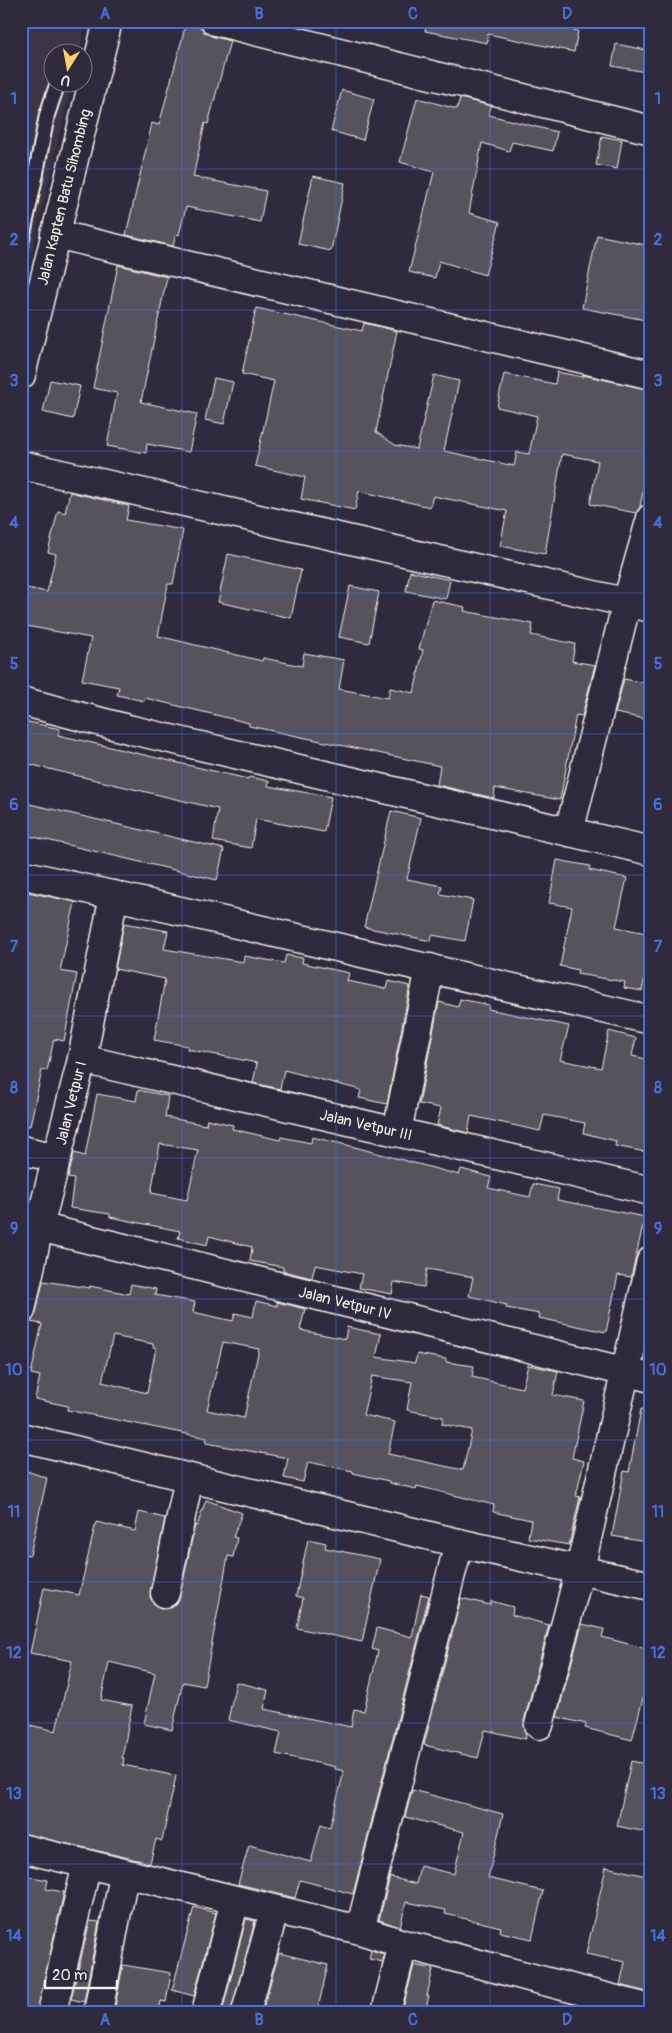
<svg xmlns="http://www.w3.org/2000/svg" width="672" height="2033" viewBox="0 0 672 2033" font-family="Pangolin,sans-serif">
  <style>
    .built { fill: #3b3647 }
    .building { fill: #56525f; stroke: #f4f1e8; fill-rule: evenodd }
    .lines { fill: none; stroke-linecap: round; stroke-linejoin: round }
    .lane-casing { stroke: #f4f1e8; stroke-width: 18 }
    .street-casing { stroke: #f4f1e8; stroke-width: 31 }
    .secondary-casing { stroke: #f4f1e8; stroke-width: 31 }
    .lane { stroke: #2f2a3d; stroke-width: 14 }
    .street { stroke: #2f2a3d; stroke-width: 28 }
    .secondary { stroke: #2f2a3d; stroke-width: 28 }
    .grid { fill: none; stroke: #486fdb; stroke-width: 1; stroke-opacity: 0.55 }
    .labels { text-anchor: middle; stroke-width: 4; stroke-linejoin: round; paint-order: stroke }
    .street-label { font-size: 15px; fill: #f4f1e8; stroke: #2f2a3d }
    .neatline { fill: none; stroke: #486fdb; stroke-width: 2 }
    .grid-label { font-size: 16px; text-anchor: middle; font-weight: bold; fill: #486fdb }
  </style>
  <rect width="100%" height="100%" fill="#2f2a3d"/>
  <filter id="ink" filterUnits="userSpaceOnUse"><feTurbulence type="fractalNoise" baseFrequency=".02" numOctaves="2"/><feDisplacementMap in="SourceGraphic" scale="10" xChannelSelector="R" yChannelSelector="G"/><feConvolveMatrix kernelMatrix="1 2 1 2 8 2 1 2 1" color-interpolation-filters="sRGB"/></filter>
  <g filter="url(#ink)">
    <path class="built" d="M21 21H86L79 52H52V82L72 83 21 299Z"/>
    <g class="building">
      <path d="M426 21H525L578 31 574 52 488 34 487 43 425 31Z"/>
      <path d="M186 24 201 27 211 36 230 41 208 124 205 123 193 177 266 191 260 222 186 207 179 235 176 234 173 246 126 235 152 123 159 125Z"/>
      <path d="M616 44 651 51V73L612 66Z"/>
      <path d="M342 90 374 99 363 140 331 131Z"/>
      <path d="M417 98 457 109 460 98 491 106 489 115 557 132 553 151 512 142 509 151 482 143 469 213 500 222 485 275 439 261 435 278 409 272 434 172 400 162Z"/>
      <path d="M602 136 622 140 617 169 596 165Z"/>
      <path d="M313 176 345 183 331 251 298 244Z"/>
      <path d="M597 235 651 246V321L582 308Z"/>
      <path d="M118 265 167 277 141 402 197 414 189 452 147 444 146 453 107 446 117 393 93 388Z"/>
      <path d="M256 308 362 331 364 323 397 331 376 432 395 445 417 449 434 375 459 381 444 451 514 466 517 452 529 454 537 416 497 407 504 374 555 384 557 372 583 377V375L651 390V467L648 466 640 507 636 513 590 504 598 461 562 454 545 554 500 546 507 511 433 496 430 507 359 491 355 510 301 499 305 477 255 466 274 381 242 374Z"/>
      <path d="M214 378 233 382 224 424 205 420Z"/>
      <path d="M50 380 80 386 73 419 43 412Z"/>
      <path d="M70 492 129 506 126 520 183 530 173 584H168L158 636 262 661 263 658 302 666 304 653 344 660 339 689 388 698 390 688 414 693 423 650 419 649 432 600 465 607 464 611 533 624 531 635 575 644 572 661 595 665 582 716 576 715 560 800 495 788 494 798 437 785 440 766 249 726V723L145 698 144 701 117 695 119 687 82 680 91 638 21 625V587L47 592 56 554 48 552 58 511 65 513Z"/>
      <path d="M228 554 301 570 291 618 218 602Z"/>
      <path d="M410 571 450 580 446 599 406 591Z"/>
      <path d="M350 586 379 592 369 643 339 637Z"/>
      <path d="M624 679 651 684V720L615 713Z"/>
      <path d="M24 721 60 729 58 735 248 779 249 777 269 781 268 786 331 797 324 832 256 819 251 848 213 841 218 809 28 764 29 760 21 758Z"/>
      <path d="M21 802 224 849 217 880 21 834Z"/>
      <path d="M391 811 421 818 407 879 442 886 440 894 473 900 465 941 432 935 431 941 364 927Z"/>
      <path d="M557 860 590 866 589 870 627 878 616 927 651 934V947L642 991 624 988 625 982 577 974 578 970 560 966 572 907 549 903Z"/>
      <path d="M27 892 75 902 60 971 77 974 64 1041 54 1039 47 1071 42 1070 30 1126 21 1125V920Z"/>
      <path d="M124 923 168 931 164 949 243 962 244 956 284 963 286 955 303 958 302 963 349 973 347 981 386 989 388 981 410 986 387 1104 359 1098 361 1090 284 1070 280 1089 253 1083 257 1063 187 1049 188 1046 154 1040 165 979 115 969Z"/>
      <path d="M460 999 489 1005 488 1009 569 1026 560 1060 601 1068 609 1031 636 1038 632 1056 651 1060V1153L615 1146 616 1141 583 1133 585 1123 544 1115 540 1131 471 1116 468 1133 437 1125 441 1108 419 1104 439 1002 458 1007Z"/>
      <path d="M138 1090 168 1096 165 1117 206 1125 207 1119 233 1125 232 1129 280 1140 281 1137 311 1143 312 1137 347 1145 459 1175 461 1169 491 1177 488 1188 530 1197 533 1184 559 1189 557 1200 645 1217 631 1277 618 1275 606 1332 539 1318 540 1314 506 1308 507 1305 469 1296 473 1277 427 1269 424 1287 394 1282 392 1294 359 1288 362 1274 315 1265 312 1278 283 1271V1267L250 1261 252 1247 209 1236 207 1245 178 1238 180 1231 110 1217V1214L70 1208 74 1179 68 1178 74 1153 85 1156 97 1094 136 1101ZM160 1144 198 1150 187 1200 151 1193Z"/>
      <path d="M43 1281 90 1288V1286L129 1294 131 1284 156 1289 155 1295 195 1302 193 1312 233 1321 235 1313 253 1317 256 1301 277 1306V1302L305 1309 300 1330 345 1339 347 1327 381 1334 376 1357 415 1363 417 1354 446 1359V1362L474 1366 472 1377 522 1388 528 1365 558 1371 553 1395 584 1401 572 1458 584 1461 576 1496 580 1497 569 1545 528 1538 531 1520 493 1512 494 1505 417 1486 416 1489 389 1483V1481L353 1473V1471L308 1462 303 1482 284 1478 288 1458 206 1443 207 1438 67 1410 68 1406 35 1399 40 1376 31 1374 42 1324 30 1322 36 1313ZM113 1336 153 1344V1347L156 1348 147 1393 102 1382ZM223 1342 259 1349 244 1418 207 1410ZM372 1376 412 1382 407 1410 443 1417 442 1424 472 1430 463 1470 388 1454 395 1422 363 1415Z"/>
      <path d="M641 1409 651 1410V1543L612 1536 624 1471 629 1472Z"/>
      <path d="M21 1469 47 1478 30 1555 21 1554Z"/>
      <path d="M206 1500 242 1513 233 1537 237 1538 233 1557 228 1556 204 1686 183 1682 172 1730 144 1724 155 1673 109 1662 101 1700 132 1706 122 1758H124L123 1765 176 1776 162 1841 156 1839 150 1863 21 1833V1723L56 1731 72 1661 30 1653 44 1588 79 1595 96 1522 135 1531 139 1512 165 1518 150 1597 154 1604 161 1608H170L177 1603 180 1596 195 1525 197 1526Z"/>
      <path d="M308 1539 326 1543 325 1548 380 1559 362 1642 297 1628 303 1598 296 1596Z"/>
      <path d="M421 1594 429 1596 353 1894 300 1880 295 1898 238 1884 249 1845 311 1862 321 1824 330 1827 344 1771 335 1769 336 1767 276 1754 281 1732 228 1720 236 1682 268 1690 264 1709 351 1727 354 1709 364 1711 378 1651 372 1649 377 1628 412 1637Z"/>
      <path d="M461 1598 490 1605 491 1601 513 1607 512 1615 549 1625 524 1721 526 1739 485 1730 478 1758 424 1745Z"/>
      <path d="M582 1624 604 1629 602 1637 651 1650V1668L632 1740 585 1728 586 1724 557 1717Z"/>
      <path d="M631 1761 651 1765V1833L617 1826Z"/>
      <path d="M412 1790 503 1814 488 1878 543 1891 532 1939 500 1932 501 1927 445 1914 446 1910 406 1902 400 1927 379 1920 390 1877 416 1884 420 1866 454 1874 464 1832 405 1817Z"/>
      <path d="M606 1867 651 1877V1993L620 1985 625 1962 586 1954Z"/>
      <path d="M25 1876 48 1880 46 1889 64 1892 37 2012H21V1896Z"/>
      <path d="M194 1907 216 1913 194 1996 172 1990Z"/>
      <path d="M246 1919 255 1921 231 2012H222Z"/>
      <path d="M90 1921 99 1922 84 2002 71 1999Z"/>
      <path d="M371 1950 384 1954 383 1962 369 1959Z"/>
      <path d="M279 1953 328 1965 317 2012H262Z"/>
      <path d="M123 1965 171 1973 166 2002 161 2001 159 2012H114Z"/>
      <path d="M414 1965 433 1969 427 1996H429L425 2012H402Z"/>
    </g>
    <g class="lines">
      <g class="lane-casing">
        <g id="lane">
          <path d="M21 177 36 173 47 115 58 82"/>
          <path d="M21 243 36 173"/>
        </g>
      </g>
      <g class="street-casing">
        <g id="street">
          <path d="M215 21 651 130"/>
          <path d="M55 234 651 375"/>
          <path d="M21 465 651 608"/>
          <path d="M21 701 132 730 651 851"/>
          <path d="M569 832 627 602 651 518"/>
          <path d="M21 874 651 1020"/>
          <path d="M82 1059 651 1191"/>
          <path d="M397 1132 430 968"/>
          <path d="M21 1150 57 1158"/>
          <path d="M39 1227 651 1378"/>
          <path d="M21 1310 39 1227 82 1059 114 895"/>
          <path d="M21 1437 459 1543 651 1586"/>
          <path d="M165 1593 189 1478"/>
          <path d="M539 1725 580 1569 651 1261"/>
          <path d="M21 1848 360 1930 403 1944 651 2009"/>
          <path d="M360 1930 459 1543"/>
          <path d="M52 2012 87 1864"/>
          <path d="M98 2012 124 1875"/>
          <path d="M206 2012 235 1900"/>
          <path d="M246 2012 274 1911"/>
          <path d="M386 2012 403 1944"/>
        </g>
      </g>
      <g class="secondary-casing">
        <path id="secondary" d="M21 375 108 21"/>
      </g>
      <use href="#lane" class="lane"/>
      <use href="#street" class="street"/>
      <use href="#secondary" class="secondary"/>
    </g>
  </g>
  <path class="grid" d="M182 21V2012M336 21V2012M490 21V2012M21 169H651M21 310H651M21 451H651M21 593H651M21 734H651M21 875H651M21 1016H651M21 1158H651M21 1299H651M21 1440H651M21 1582H651M21 1723H651M21 1864H651"/>
  <g class="labels">
    <g class="street-label">
      <text transform="translate(64 197) rotate(-76)" y="5">Jalan Kapten Batu Sihombing</text>
      <text transform="translate(71 1103) rotate(-76)" y="5">Jalan Vetpur I</text>
      <text transform="translate(366 1125) rotate(13)" y="5">Jalan Vetpur III</text>
      <text transform="translate(345 1303) rotate(14)" y="5">Jalan Vetpur IV</text>
    </g>
  </g>
  <rect width="672" height="2033" fill="none" stroke="#2f2a3d" stroke-width="55"/>
  <g transform="translate(68 68) rotate(191)"><circle r="24" fill="#2f2a3d" stroke="#7e7a81"/>
  <path d="M0-4L9 19L0 12L-9 19Z" fill="#ffd166"/>
  <text y="-8" font-size="14" font-weight="bold" text-anchor="middle" fill="#f4f1e8">U</text>
  </g>
  <path d="M45 1980v8h72v-8" fill="none" stroke="#f4f1e8" stroke-width="2.5"/>
  <text x="52" y="1980" font-size="15" fill="#f4f1e8" stroke="#2f2a3d" stroke-width="4" paint-order="stroke">20 m</text>
  <rect x="28" y="28" width="616" height="1978" class="neatline"/>
  <g class="grid-label">
    <text x="105" y="19">A</text>
    <text x="259" y="19">B</text>
    <text x="413" y="19">C</text>
    <text x="567" y="19">D</text>
    <text x="14" y="104">1</text>
    <text x="658" y="104">1</text>
    <text x="14" y="245">2</text>
    <text x="658" y="245">2</text>
    <text x="14" y="386">3</text>
    <text x="658" y="386">3</text>
    <text x="14" y="528">4</text>
    <text x="658" y="528">4</text>
    <text x="14" y="669">5</text>
    <text x="658" y="669">5</text>
    <text x="14" y="810">6</text>
    <text x="658" y="810">6</text>
    <text x="14" y="952">7</text>
    <text x="658" y="952">7</text>
    <text x="14" y="1093">8</text>
    <text x="658" y="1093">8</text>
    <text x="14" y="1234">9</text>
    <text x="658" y="1234">9</text>
    <text x="14" y="1375">10</text>
    <text x="658" y="1375">10</text>
    <text x="14" y="1517">11</text>
    <text x="658" y="1517">11</text>
    <text x="14" y="1658">12</text>
    <text x="658" y="1658">12</text>
    <text x="14" y="1799">13</text>
    <text x="658" y="1799">13</text>
    <text x="14" y="1941">14</text>
    <text x="658" y="1941">14</text>
    <text x="105" y="2025">A</text>
    <text x="259" y="2025">B</text>
    <text x="413" y="2025">C</text>
    <text x="567" y="2025">D</text>
  </g>
</svg>
